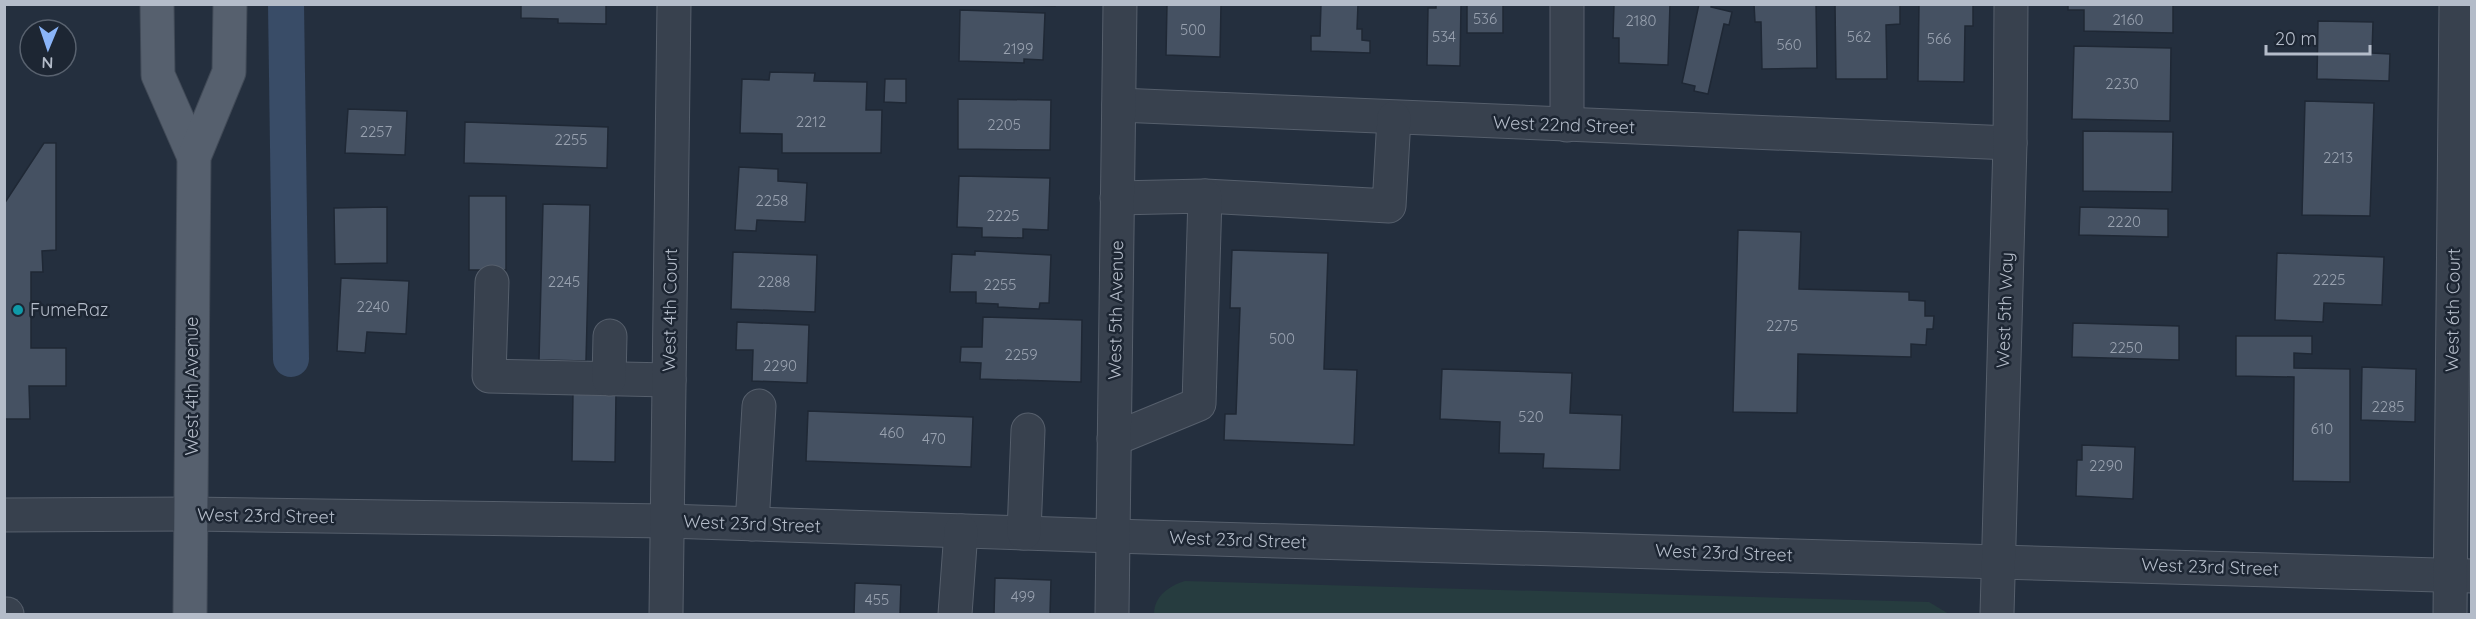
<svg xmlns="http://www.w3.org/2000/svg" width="2476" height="619" viewBox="0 0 2476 619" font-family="Quicksand,sans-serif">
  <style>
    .green { fill: #263c3f }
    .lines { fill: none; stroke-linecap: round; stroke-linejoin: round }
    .canal { stroke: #394c67; stroke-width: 36 }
    .building { fill: #455162; stroke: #1f2835; stroke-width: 1.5 }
    .minor-casing { stroke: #565f6c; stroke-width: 35 }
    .major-casing { stroke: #414a57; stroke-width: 35 }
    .minor { stroke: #38414e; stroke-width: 33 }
    .major { stroke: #56606e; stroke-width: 33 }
    .culture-dot { fill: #0f9aa8; stroke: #1d2633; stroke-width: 2 }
    .labels { text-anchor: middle; stroke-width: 5; stroke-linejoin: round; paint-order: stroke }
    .number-label { font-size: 15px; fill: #98a1af }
    .street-label { font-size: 18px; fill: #b4bcc9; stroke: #1d2633 }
    .poi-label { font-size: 18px; fill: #b4bcc9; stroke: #1d2633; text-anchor: start }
  </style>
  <rect width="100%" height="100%" fill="#242f3e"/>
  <path class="green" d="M1185 581 1929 602 1949 614H1154C1154 596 1169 586 1185 581Z"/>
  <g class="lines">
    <path class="canal" d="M286 4 291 359"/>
  </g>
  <g class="building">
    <path d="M521 4H606V24L558 23V19L521 18Z"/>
    <path d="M998 4H1055V6Z"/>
    <path d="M1167 4H1221L1220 57 1166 55Z"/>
    <path d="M1321 4H1358L1357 29H1362V40L1370 41V53L1311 51V36H1320Z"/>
    <path d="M1436 4H1461L1460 66 1427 65 1428 8H1436Z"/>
    <rect x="1467" y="4" width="36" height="29"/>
    <path d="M1614 4H1670L1668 65 1619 63V38H1613Z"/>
    <path d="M1699 4H1712L1711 7 1732 12 1729 25 1724 24 1708 94 1694 91 1695 86 1682 83Z"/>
    <path d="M1754 4H1816L1817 68 1762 69 1761 22H1755Z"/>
    <path d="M1835 4H1900V24L1886 25 1887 79H1836Z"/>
    <path d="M1919 4H1973V26H1965L1964 82 1918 81Z"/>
    <path d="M2068 4H2173V33L2084 31V10H2068Z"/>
    <path d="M960 10 1045 13 1043 60 1024 59V63L959 61Z"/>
    <path d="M2318 21 2373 22 2372 53 2390 54 2389 81 2317 79Z"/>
    <path d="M2074 46 2171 48 2170 121 2072 119Z"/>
    <path d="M770 72 815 73 814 81 867 82 866 110H882L881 153H782V134L740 133 742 79 769 80Z"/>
    <path d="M885 79H906V103L884 102Z"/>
    <path d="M958 99 1051 100 1050 150 958 149Z"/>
    <path d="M2305 101 2374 103 2370 216 2302 215Z"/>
    <path d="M348 109 407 111 405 155 345 153Z"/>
    <path d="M465 122 608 127 607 168 464 163Z"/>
    <path d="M2083 131 2173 132 2172 192 2083 191Z"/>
    <path d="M44 143H56V250L42 251 43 272H31V348H66V386H29L30 419H4V204Z"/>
    <path d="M739 167 778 169V181L807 183 805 222 757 220 756 231 735 230Z"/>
    <path d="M959 176 1050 178 1048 230 1023 229V238L982 237V228L957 227Z"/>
    <rect x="469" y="196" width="37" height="74"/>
    <path d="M543 204 590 205 586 361 539 360Z"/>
    <path d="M387 207V263L335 264 334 208Z"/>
    <path d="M2080 207 2168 209V237L2079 235Z"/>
    <path d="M1738 230 1801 232 1799 289 1909 292V300L1925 301V316H1934L1933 329H1927L1926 345 1911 344V357L1798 354 1797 413 1733 412Z"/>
    <path d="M1232 250 1328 253 1324 369 1357 370 1354 445 1224 440 1225 414H1236L1240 308H1230Z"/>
    <path d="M975 251 1051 255 1049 303H1040L1039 309 998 307V304L976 303V292H950L952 254 975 255Z"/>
    <path d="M733 252 817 255 815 312 731 309Z"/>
    <path d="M2277 253 2384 257 2382 305 2324 303 2323 322 2275 320Z"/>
    <path d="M341 278 409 281 406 334 367 332 365 353 337 351Z"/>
    <path d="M983 317 1082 320 1081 382 980 379 981 363 960 362 961 347H982Z"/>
    <path d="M737 322 809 325 807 383 752 381 753 350H736Z"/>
    <path d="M2073 323 2179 326V360L2072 357Z"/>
    <path d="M2236 336H2312V354L2294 353V368L2350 369V482L2293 481 2294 377 2236 376Z"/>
    <path d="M2362 367 2416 369 2415 422 2361 420Z"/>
    <path d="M1442 369 1572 373 1570 413 1622 415 1620 470 1543 468 1544 454 1499 453 1500 422 1440 419Z"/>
    <path d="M573 392 616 393 615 462 572 461Z"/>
    <path d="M808 411 973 417 971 467 806 461Z"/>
    <path d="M2082 445 2135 447 2133 499 2076 496 2077 460H2082Z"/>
    <path d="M995 578 1051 580 1050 614H994Z"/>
    <path d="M855 583 901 585 900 614H854Z"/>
  </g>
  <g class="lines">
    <g class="minor-casing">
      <g id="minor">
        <path d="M1119 105 2010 143"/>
        <path d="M1567 125V4"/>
        <path d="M1205 196 1389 206 1394 118"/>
        <path d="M492 282 489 376 669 380"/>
        <path d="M609 379 610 336"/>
        <path d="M1114 439 1199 404 1205 196 1117 198"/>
        <path d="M4 515 191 514 667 521 1113 536 2472 576"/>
        <path d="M752 524 759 406"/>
        <path d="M1024 533 1028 430"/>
        <path d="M4 614H7"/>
        <path d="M666 614 674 4"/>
        <path d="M955 614 961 531"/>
        <path d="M1112 614 1120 4"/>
        <path d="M1997 614 2010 143 2011 4"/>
        <path d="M2450 614 2456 4"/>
      </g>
    </g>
    <g class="major-casing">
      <g id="major">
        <path d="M157 4 158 75 194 157"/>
        <path d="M190 614 194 157 229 72 230 4"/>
      </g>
    </g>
    <use href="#minor" class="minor"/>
    <use href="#major" class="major"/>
  </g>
  <circle class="culture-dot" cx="18" cy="310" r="6"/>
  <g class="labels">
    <g class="number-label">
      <text x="1485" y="24">536</text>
      <text x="2128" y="25">2160</text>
      <text x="1641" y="26">2180</text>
      <text x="1193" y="35">500</text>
      <text x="1444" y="42">534</text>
      <text x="1859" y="42">562</text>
      <text x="1939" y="44">566</text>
      <text x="1789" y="50">560</text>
      <text x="1018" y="54">2199</text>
      <text x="2122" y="89">2230</text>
      <text x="811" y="127">2212</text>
      <text x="1004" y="130">2205</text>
      <text x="376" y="137">2257</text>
      <text x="571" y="145">2255</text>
      <text x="2338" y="163">2213</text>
      <text x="772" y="206">2258</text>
      <text x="1003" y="221">2225</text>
      <text x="2124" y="227">2220</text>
      <text x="2329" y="285">2225</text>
      <text x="564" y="287">2245</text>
      <text x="774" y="287">2288</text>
      <text x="1000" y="290">2255</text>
      <text x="373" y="312">2240</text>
      <text x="1782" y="331">2275</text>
      <text x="1282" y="344">500</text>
      <text x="2126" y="353">2250</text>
      <text x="1021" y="360">2259</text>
      <text x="780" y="371">2290</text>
      <text x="2388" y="412">2285</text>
      <text x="1531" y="422">520</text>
      <text x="2322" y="434">610</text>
      <text x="892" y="438">460</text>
      <text x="934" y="444">470</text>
      <text x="2106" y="471">2290</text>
      <text x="1023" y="602">499</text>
      <text x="877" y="605">455</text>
    </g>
    <g class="street-label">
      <text transform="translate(1564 125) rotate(2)" y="6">West 22nd Street</text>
      <text transform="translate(670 310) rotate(-89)" y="6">West 4th Court</text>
      <text transform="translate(1116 310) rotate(-89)" y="6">West 5th Avenue</text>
      <text transform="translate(2005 310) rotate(-88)" y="6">West 5th Way</text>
      <text transform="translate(2453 310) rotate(-89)" y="6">West 6th Court</text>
      <text transform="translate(192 386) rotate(-90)" y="6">West 4th Avenue</text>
      <text transform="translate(266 516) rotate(1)" y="6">West 23rd Street</text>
      <text transform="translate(752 524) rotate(2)" y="6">West 23rd Street</text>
      <text transform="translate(1238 540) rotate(2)" y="6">West 23rd Street</text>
      <text transform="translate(1724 553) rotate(2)" y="6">West 23rd Street</text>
      <text transform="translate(2210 567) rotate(2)" y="6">West 23rd Street</text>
    </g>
    <g class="poi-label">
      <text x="30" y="316">FumeRaz</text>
    </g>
  </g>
  <rect width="2476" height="619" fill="none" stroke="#b4bcc9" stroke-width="12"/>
  <g transform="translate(48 48) rotate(182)"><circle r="28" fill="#1d2633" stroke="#59626f" stroke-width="1.5"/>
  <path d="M0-4.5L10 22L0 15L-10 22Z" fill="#8ab4f8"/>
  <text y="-9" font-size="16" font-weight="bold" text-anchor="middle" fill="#b4bcc9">N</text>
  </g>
  <path d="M2266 45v9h104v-9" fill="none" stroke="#b4bcc9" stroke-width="3"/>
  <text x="2275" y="45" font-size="18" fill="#b4bcc9" stroke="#1d2633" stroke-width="4.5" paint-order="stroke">20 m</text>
</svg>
